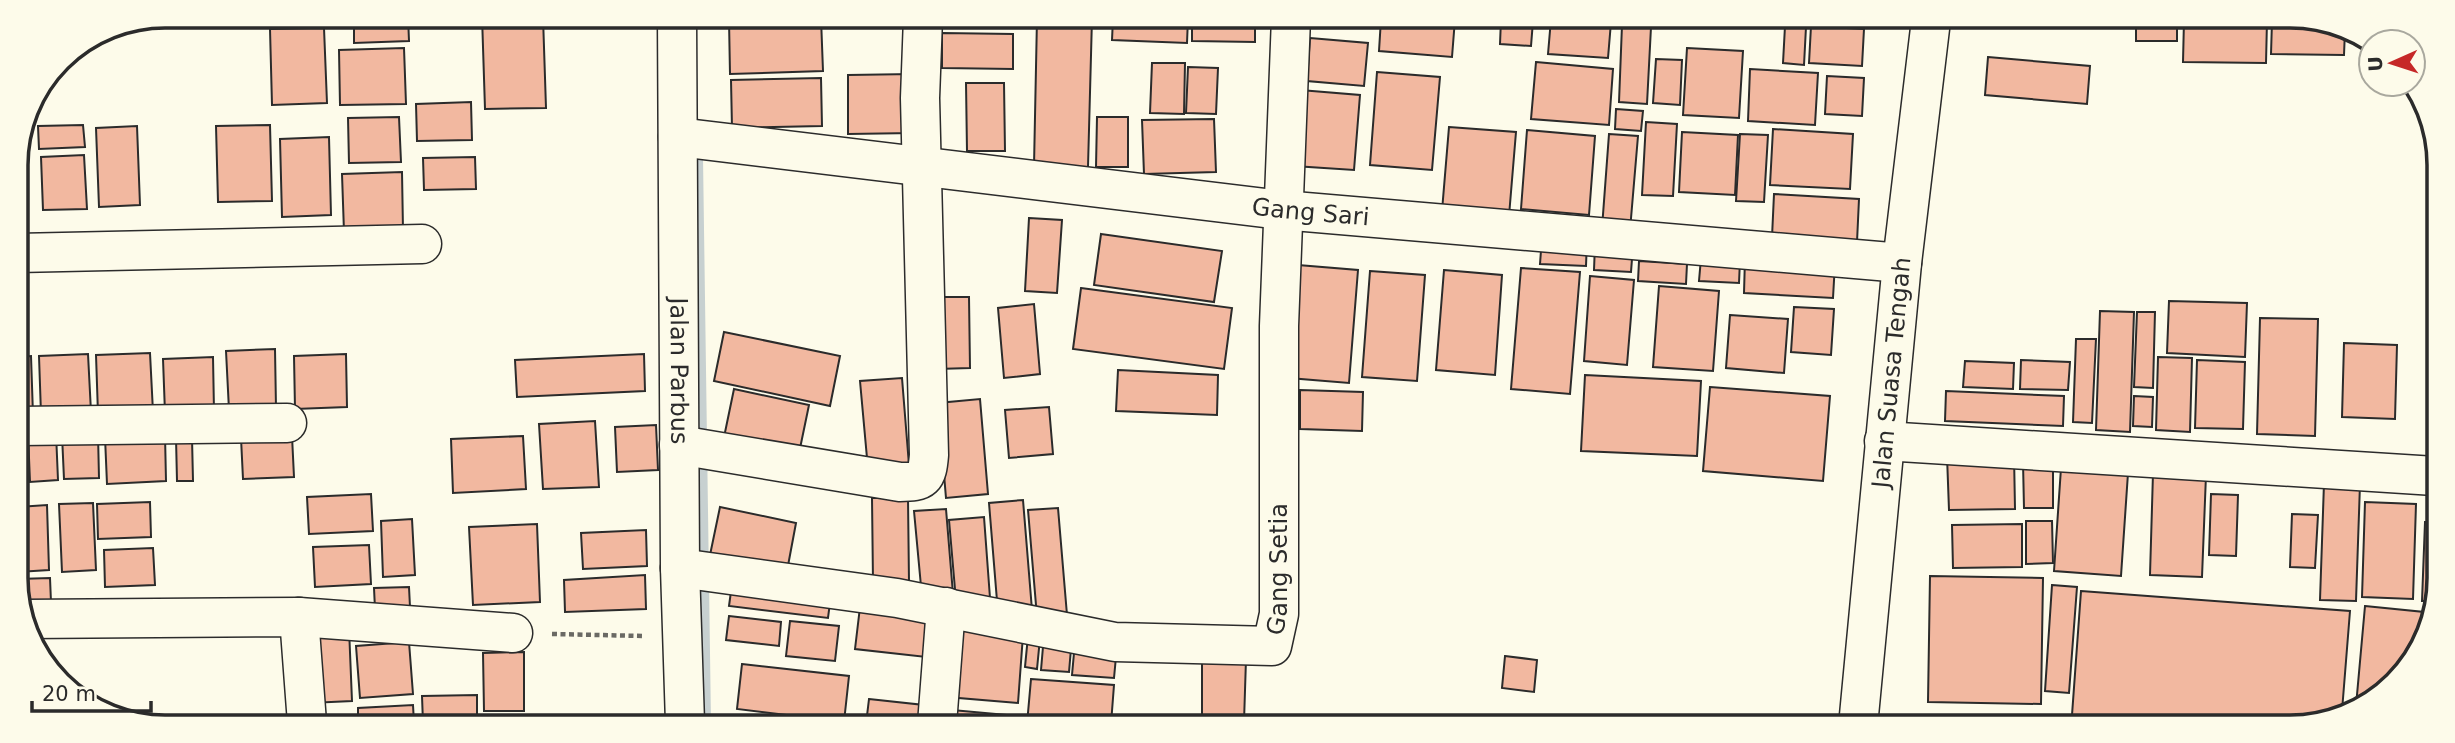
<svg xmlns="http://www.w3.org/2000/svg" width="2455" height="743" viewBox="0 0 2455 743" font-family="'DejaVu Sans',sans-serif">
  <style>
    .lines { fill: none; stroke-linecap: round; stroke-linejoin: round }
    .stream { stroke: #c7d0d0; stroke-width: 12 }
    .building { fill: #f2b8a0; stroke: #2b2b2b; stroke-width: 2 }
    .minor-casing { stroke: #2b2b2b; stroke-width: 41 }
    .path { stroke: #6a6964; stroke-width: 4.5; stroke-dasharray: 5 3.5; stroke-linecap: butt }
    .minor { stroke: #fdfbea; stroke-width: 38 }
    .labels { text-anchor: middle; stroke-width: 5; stroke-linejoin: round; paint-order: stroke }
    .street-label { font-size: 24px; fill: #2b2b2b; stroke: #fdfbea }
    .rim { fill: none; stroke: #2b2b2b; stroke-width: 3.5 }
  </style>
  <rect width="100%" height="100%" fill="#fdfbea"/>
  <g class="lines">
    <path class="stream" d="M697 157 705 723"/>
  </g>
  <g class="building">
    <path d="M354 16H408L409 41 354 43Z"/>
    <path d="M482 16 543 17 546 108 485 109Z"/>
    <path d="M821 18 823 71 730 74 729 20Z"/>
    <path d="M1037 18H1092L1088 167 1034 166Z"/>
    <path d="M1113 18H1188L1187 43 1112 40Z"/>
    <path d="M1192 18H1255V42L1192 41Z"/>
    <path d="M1381 19H1455L1452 57 1379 51Z"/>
    <path d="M1501 19 1533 21 1531 46 1500 44Z"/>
    <path d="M1551 19 1611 22 1608 58 1548 54Z"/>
    <rect x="2136" y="20" width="41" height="21"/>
    <path d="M2184 20 2267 21 2266 63 2183 62Z"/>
    <path d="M2272 21H2328L2345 30 2344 55 2271 54Z"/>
    <path d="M1622 25 1651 27 1647 104 1619 102Z"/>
    <path d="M1785 26 1806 27 1804 65 1783 63Z"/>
    <path d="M1811 26 1864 29 1862 66 1809 63Z"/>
    <path d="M324 28 327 103 272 105 270 29Z"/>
    <path d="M942 33 1013 34V69L942 68Z"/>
    <path d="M1310 38 1368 43 1364 86 1307 81Z"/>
    <path d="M404 48 406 104 340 105 339 50Z"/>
    <path d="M1687 48 1743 51 1739 118 1683 115Z"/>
    <path d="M1988 57 2090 66 2087 104 1985 95Z"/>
    <path d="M1656 59 1682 60 1680 105 1653 103Z"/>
    <path d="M1536 62 1613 69 1609 125 1531 119Z"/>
    <path d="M1152 63H1185L1184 114 1150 113Z"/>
    <path d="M1188 67 1218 68 1216 114 1186 113Z"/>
    <path d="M1750 69 1818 73 1815 125 1748 121Z"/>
    <path d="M1377 72 1440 77 1432 170 1370 165Z"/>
    <path d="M913 74 914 133 848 134V75Z"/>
    <path d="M1827 76 1864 78 1862 116 1825 114Z"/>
    <path d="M821 78 822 126 732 128 731 80Z"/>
    <path d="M966 83H1004L1005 151H967Z"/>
    <path d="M1300 90 1360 95 1354 170 1294 166Z"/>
    <path d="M471 102 472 140 417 141 416 104Z"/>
    <path d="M1616 109 1643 111 1641 131 1615 129Z"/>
    <path d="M399 117 401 162 349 163 348 118Z"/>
    <path d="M1097 117H1128V167H1096Z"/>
    <path d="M1214 119 1216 172 1144 174 1142 120Z"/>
    <path d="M1646 122 1677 124 1673 196 1642 195Z"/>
    <path d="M83 125 85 147 39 149 38 126Z"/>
    <path d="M270 125 272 201 218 202 216 126Z"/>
    <path d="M137 126 140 205 99 207 96 128Z"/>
    <path d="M1449 127 1516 132 1509 216 1442 211Z"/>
    <path d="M1773 129 1853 134 1850 189 1770 185Z"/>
    <path d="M1527 130 1595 136 1589 215 1521 209Z"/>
    <path d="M1682 132 1738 135 1735 195 1679 192Z"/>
    <path d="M1609 134 1638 136 1630 230 1602 228Z"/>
    <path d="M1740 134 1768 135 1764 202 1736 201Z"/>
    <path d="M329 137 331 215 282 217 280 139Z"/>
    <path d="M84 155 87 209 43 210 41 157Z"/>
    <path d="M475 157 476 189 424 190 423 158Z"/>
    <path d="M16 169H19L20 215H16Z"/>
    <path d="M402 172 403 230 344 232 342 174Z"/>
    <path d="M1774 194 1859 199 1857 242 1772 237Z"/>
    <path d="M1029 218 1062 220 1057 293 1025 291Z"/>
    <path d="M1101 234 1222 251 1214 302 1094 285Z"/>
    <path d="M1542 237 1587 239 1586 266 1540 264Z"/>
    <path d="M1595 244 1633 246 1631 272 1594 270Z"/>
    <path d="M1701 258 1740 260 1739 283 1699 281Z"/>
    <path d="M1745 258 1835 263 1833 298 1744 293Z"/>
    <path d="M1639 261 1687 264 1686 284 1638 281Z"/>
    <path d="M1298 265 1358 270 1349 383 1289 378Z"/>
    <path d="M1521 268 1580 272 1570 394 1511 389Z"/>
    <path d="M1444 270 1502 275 1495 375 1436 370Z"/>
    <path d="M1370 271 1425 275 1417 381 1362 377Z"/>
    <path d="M1590 276 1634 280 1627 365 1584 361Z"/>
    <path d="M1659 286 1719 291 1713 371 1653 367Z"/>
    <path d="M1081 288 1232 308 1224 369 1073 349Z"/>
    <path d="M937 297H969L970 368 937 369Z"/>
    <path d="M2169 301 2247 303 2245 357 2167 353Z"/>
    <path d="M1034 304 1040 374 1004 378 998 308Z"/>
    <path d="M1794 307 1834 309 1831 355 1791 352Z"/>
    <path d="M2100 311 2134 312 2130 432 2096 430Z"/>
    <path d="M2137 312H2155L2153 388 2134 387Z"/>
    <path d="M1730 315 1788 319 1784 373 1726 368Z"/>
    <path d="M2260 318 2318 319 2315 436 2257 434Z"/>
    <path d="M724 332 840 356 830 406 714 381Z"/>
    <path d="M2076 339H2096L2092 423 2073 422Z"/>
    <path d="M2344 343 2397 345 2395 419 2342 417Z"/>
    <path d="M275 349 276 408 229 410 226 351Z"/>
    <path d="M150 353 153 412 98 414 96 355Z"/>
    <path d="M88 354 91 412 41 414 39 356Z"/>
    <path d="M346 354 347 407 295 409 294 356Z"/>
    <path d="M644 354 645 391 517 397 515 360Z"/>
    <path d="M31 356 33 415H17V357Z"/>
    <path d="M213 357 214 411 165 413 163 359Z"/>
    <path d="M2158 357 2192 358 2190 432 2156 430Z"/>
    <path d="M2021 360 2070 362 2068 390 2020 389Z"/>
    <path d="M2197 360 2245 362 2243 429 2195 428Z"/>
    <path d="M1965 361 2014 363 2013 389 1963 387Z"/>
    <path d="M1118 370 1218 375 1217 415 1116 411Z"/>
    <path d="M1585 375 1701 381 1697 456 1581 451Z"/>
    <path d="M902 378 909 465 868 469 860 381Z"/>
    <path d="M1710 387 1830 396 1823 481 1703 471Z"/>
    <path d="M734 389 809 405 798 458 723 442Z"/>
    <path d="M1300 390 1363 392 1362 431 1300 429Z"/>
    <path d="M1946 391 2064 396 2063 426 1945 421Z"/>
    <path d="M2134 396 2153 397 2152 427 2133 426Z"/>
    <path d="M980 399 988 494 946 498 938 403Z"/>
    <path d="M1049 407 1053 454 1009 458 1005 410Z"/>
    <path d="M595 421 599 487 543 489 539 424Z"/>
    <path d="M656 425 658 470 617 472 615 427Z"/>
    <path d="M18 432H25L26 484H18Z"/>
    <path d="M56 433 58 480 30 482 28 434Z"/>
    <path d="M98 434 99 478 64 479 62 435Z"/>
    <path d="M165 435 166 481 107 484 105 437Z"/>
    <path d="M292 436 294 477 243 479 241 438Z"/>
    <path d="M523 436 526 489 453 493 451 439Z"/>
    <path d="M176 438H192L193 481H177Z"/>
    <path d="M2014 455 2015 509 1949 510 1947 456Z"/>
    <path d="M2053 461V508H2024L2023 462Z"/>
    <path d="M2061 468 2128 473 2121 576 2054 571Z"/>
    <path d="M2153 473 2206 475 2202 577 2150 575Z"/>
    <path d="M2324 483 2360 484 2356 601 2320 600Z"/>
    <path d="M371 494 373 531 309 534 307 497Z"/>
    <path d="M2211 494 2238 495 2236 556 2209 555Z"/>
    <path d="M872 498H908L909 582H873Z"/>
    <path d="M1023 500 1032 610 998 613 989 503Z"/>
    <path d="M150 502 151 537 98 539 97 504Z"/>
    <path d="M2365 502 2416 504 2413 599 2362 597Z"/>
    <path d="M93 503 96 570 62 572 59 504Z"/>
    <path d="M47 505 49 570 18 572V507Z"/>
    <path d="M720 507 796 523 787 571 710 555Z"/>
    <path d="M1058 508 1067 615 1037 617 1028 510Z"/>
    <path d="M946 509 953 594 922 597 914 511Z"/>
    <path d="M2292 514 2318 515 2315 568 2290 567Z"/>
    <path d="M984 517 990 598 956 601 949 520Z"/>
    <path d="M412 519 415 575 383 577 381 521Z"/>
    <path d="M2026 521H2052L2053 563 2026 564Z"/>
    <path d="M2425 522 2435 523 2434 601H2422Z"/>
    <path d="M537 524 540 602 473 605 469 527Z"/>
    <path d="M2022 524V567L1953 568 1952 525Z"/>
    <path d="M646 530 647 566 583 569 581 533Z"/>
    <path d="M369 545 371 584 315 587 313 547Z"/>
    <path d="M153 548 155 585 105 587 104 550Z"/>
    <path d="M645 575 646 609 565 612 564 580Z"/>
    <path d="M1930 576 2043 578 2041 704 1928 702Z"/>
    <path d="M50 578 51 602 19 603 18 579Z"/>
    <path d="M732 584 831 595 828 618 729 606Z"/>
    <path d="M2052 585 2077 587 2069 693 2045 691Z"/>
    <path d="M409 587 410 607 375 609 374 588Z"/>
    <path d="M2081 591 2350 611 2342 711 2299 727H2228L2072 715Z"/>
    <path d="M2365 606 2434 613V616L2381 696 2356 706Z"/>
    <path d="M860 607 939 615 935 658 855 649Z"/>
    <path d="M729 616 781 622 779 646 726 640Z"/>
    <path d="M790 621 839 626 835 661 786 656Z"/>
    <path d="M349 628 352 701 310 703 306 629Z"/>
    <path d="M953 629 1023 635 1018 703 947 697Z"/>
    <path d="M1044 635 1072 637 1069 672 1041 670Z"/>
    <path d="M1028 636 1040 638 1037 669 1025 667Z"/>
    <path d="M409 642 413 694 360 698 356 646Z"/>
    <path d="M1075 642 1117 646 1114 678 1072 675Z"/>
    <path d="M524 652V711H484L483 653Z"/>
    <path d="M1505 656 1537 660 1534 692 1502 688Z"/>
    <path d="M1202 659H1246L1244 722 1202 721Z"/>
    <path d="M742 664 849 676 844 722 737 709Z"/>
    <path d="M1031 679 1114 685 1111 724H1027Z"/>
    <path d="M477 695V723H423L422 696Z"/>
    <path d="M869 699 933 706 931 724H866Z"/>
    <path d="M413 705 414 723H358V708Z"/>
    <path d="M952 710 1019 716 1018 724H950Z"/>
    <path d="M1982 717 2057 718V726H1982Z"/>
    <path d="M1719 721 1798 722V726H1719Z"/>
  </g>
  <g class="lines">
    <g class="minor-casing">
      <g id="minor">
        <path id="s1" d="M677 17 680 568 685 723"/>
        <path id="s2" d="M678 137 1282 210 1902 263"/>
        <path d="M17 253 422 244"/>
        <path d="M18 426 287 423"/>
        <path d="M1884 441 2435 476"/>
        <path d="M679 445 900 482C924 482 927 479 929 455L920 98 923 18"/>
        <path id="s3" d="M680 568 897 598 1115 642 1272 646 1279 614V326L1291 18"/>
        <path d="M299 617 307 723"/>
        <path d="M25 619 299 617 513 633"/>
        <path d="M937 724 946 607"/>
        <path id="s4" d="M1858 726 1902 263 1931 20"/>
      </g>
    </g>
    <path class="path" d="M552 634 645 636"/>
    <use href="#minor" class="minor"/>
  </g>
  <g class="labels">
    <g class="street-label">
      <text dy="8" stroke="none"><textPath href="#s2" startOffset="637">Gang Sari</textPath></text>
      <text dy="8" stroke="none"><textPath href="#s1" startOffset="354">Jalan Parbus</textPath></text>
      <text dy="8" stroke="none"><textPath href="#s4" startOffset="355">Jalan Suasa Tengah</textPath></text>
      <text dy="8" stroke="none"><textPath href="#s3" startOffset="676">Gang Setia</textPath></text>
    </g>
  </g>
  <path d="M0 0H2455V743H0ZM165 28H2290A137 137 0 0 1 2427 165V578A137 137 0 0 1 2290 715H165A137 137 0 0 1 28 578V165A137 137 0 0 1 165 28Z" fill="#fdfbea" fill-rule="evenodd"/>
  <path class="rim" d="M165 28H2290A137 137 0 0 1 2427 165V578A137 137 0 0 1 2290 715H165A137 137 0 0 1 28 578V165A137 137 0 0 1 165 28Z"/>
  <g transform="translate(2392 63) rotate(267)"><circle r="33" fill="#fdfbea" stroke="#a9a89e" stroke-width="2"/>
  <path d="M0-5L12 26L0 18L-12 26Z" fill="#c62828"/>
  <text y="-10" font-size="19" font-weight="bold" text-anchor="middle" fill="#2b2b2b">U</text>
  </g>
  <path d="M32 701v10h119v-10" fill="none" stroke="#2b2b2b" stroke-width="3.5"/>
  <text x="42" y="701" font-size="21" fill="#2b2b2b" stroke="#fdfbea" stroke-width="5" paint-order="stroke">20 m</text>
</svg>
